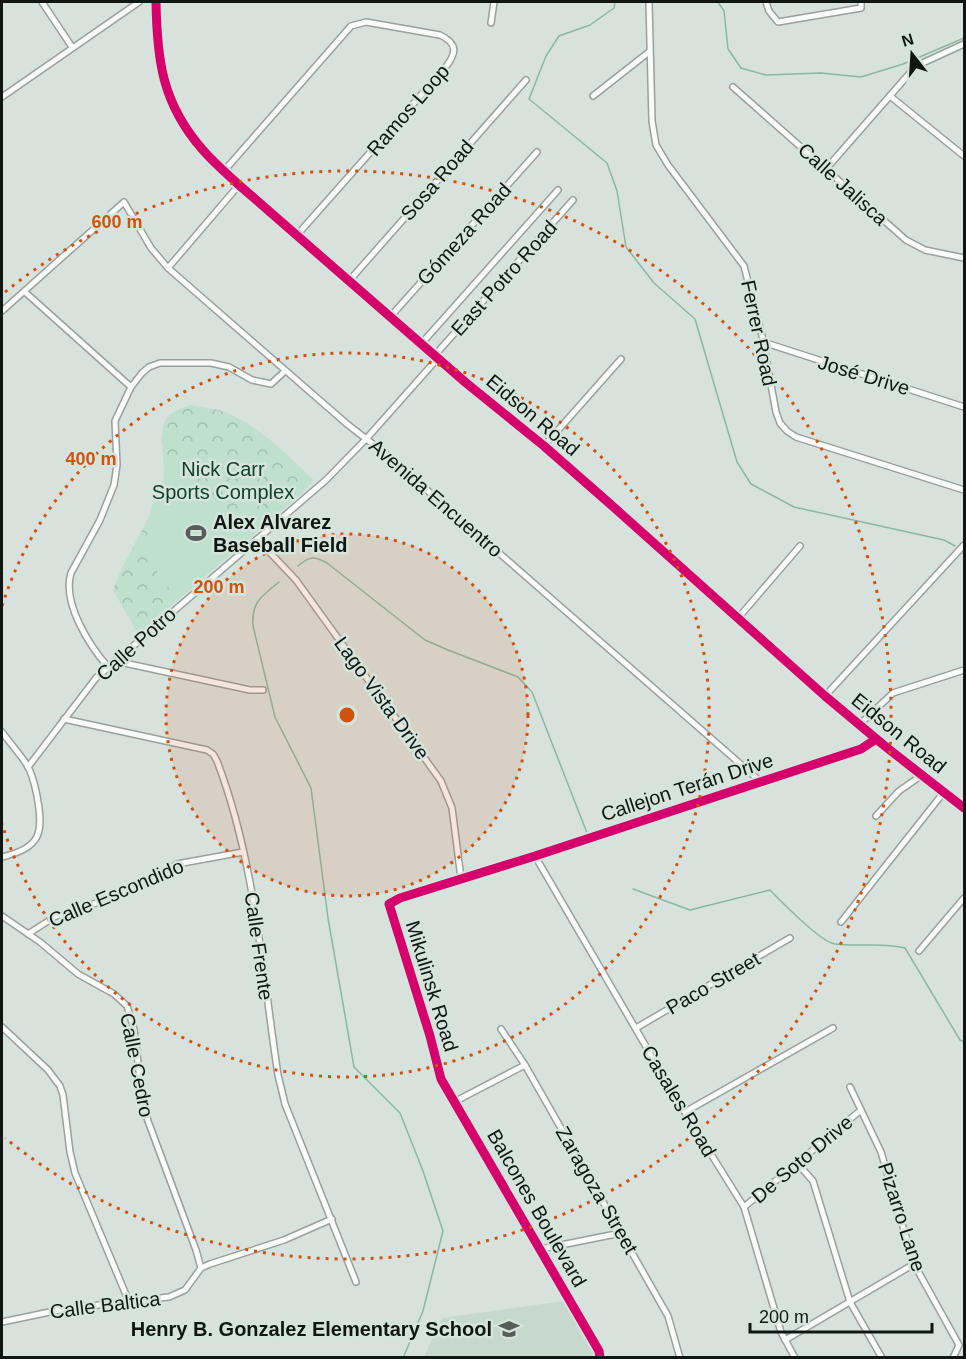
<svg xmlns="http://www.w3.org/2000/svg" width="966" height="1359" viewBox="0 0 966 1359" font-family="Arial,sans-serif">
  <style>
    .built { fill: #c7d8cf }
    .park { fill: url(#park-crowns) }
    .pitch { fill: #bfe0cf }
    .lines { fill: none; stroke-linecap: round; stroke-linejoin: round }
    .stream { stroke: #8cb7a2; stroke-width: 1.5 }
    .street-casing { stroke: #99a09d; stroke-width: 8 }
    .secondary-casing { stroke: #99a09d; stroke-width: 10 }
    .street { stroke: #f9fbfa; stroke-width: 5 }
    .secondary { stroke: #f9fbfa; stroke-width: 8 }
    .cycleway-casing { stroke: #d5e5dc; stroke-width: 13 }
    .cycleway { stroke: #d6006c; stroke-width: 9 }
    .ring { fill: none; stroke: #d2520d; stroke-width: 3; stroke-dasharray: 3 6 }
    .labels { text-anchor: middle; stroke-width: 5; stroke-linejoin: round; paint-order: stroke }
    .street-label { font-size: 20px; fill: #101613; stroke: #d5e5dc }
    .park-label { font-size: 20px; fill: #10412d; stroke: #d5e5dc }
    .poi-label { font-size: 20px; font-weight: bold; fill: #101613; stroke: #d5e5dc; text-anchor: start }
    .centre { fill: #d2520d; stroke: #d5e5dc; stroke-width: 3 }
    .ring-label { font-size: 18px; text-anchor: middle; font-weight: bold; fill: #d2520d; stroke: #d5e5dc; stroke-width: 5; stroke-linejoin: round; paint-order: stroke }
  </style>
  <defs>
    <pattern id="park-crowns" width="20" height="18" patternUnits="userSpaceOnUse" patternTransform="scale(1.5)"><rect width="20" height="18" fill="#bfe0cf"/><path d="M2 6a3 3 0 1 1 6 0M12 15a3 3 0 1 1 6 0" fill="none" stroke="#a3bfb1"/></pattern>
  </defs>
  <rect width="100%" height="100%" fill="#d8e2dd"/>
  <path class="built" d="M564 1301 595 1357H424L442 1318Z"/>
  <path class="park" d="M191 405C200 407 210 408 219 410 257 423 286 454 314 480L300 495 138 634 113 590C126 553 152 520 163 481 167 462 156 434 167 418 173 410 182 408 191 405Z"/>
  <path class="pitch" d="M178 467 249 538 179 599C172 591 163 583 158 573 138 535 148 496 178 467Z"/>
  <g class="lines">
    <g class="stream">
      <path d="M615 2 614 8 590 25 559 36 546 56 529 99 607 163 617 191 626 247 654 283 695 319 737 462 751 484 794 507 944 540 955 546"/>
      <path d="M718 2 724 11 728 49 741 68 766 75 821 73 861 77 903 64 964 38"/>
      <path d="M963 554 964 555"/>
      <path d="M298 566C309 556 314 556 327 563L425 640 448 650 518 677 532 692 587 833"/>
      <path d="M279 582C262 596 251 602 253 626L275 717 311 788 328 918 354 1067 400 1113 423 1171 443 1231 423 1311 403 1358"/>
      <path d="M633 889 690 910 770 890C782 902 820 942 835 944 858 947 881 942 905 948L960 1040 964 1042"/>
    </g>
    <g class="street-casing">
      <g id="street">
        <path d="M42 2 72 47"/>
        <path d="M649 2 652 121 656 145 668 165 744 266 762 336 776 412 780 423 787 431 796 437 964 490"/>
        <path d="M766 2 769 11 778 22 861 8V2"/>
        <path d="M491 23 494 2"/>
        <path d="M733 87 906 240 925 250 964 258"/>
        <path d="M593 96 649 52"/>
        <path d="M890 96 964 156"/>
        <path d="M2 97 139 2"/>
        <path d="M826 169 916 66 964 44"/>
        <path d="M224 171 351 26 366 22 440 35C459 44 456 54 445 68L297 235"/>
        <path d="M168 268 239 185"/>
        <path d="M349 281 526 80"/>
        <path d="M25 292 131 387"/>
        <path d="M2 311 124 202 151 248 168 268 347 424 387 455 761 782"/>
        <path d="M391 316 537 152"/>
        <path d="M763 342 964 407"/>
        <path d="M422 343 558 190"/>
        <path d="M435 355 573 200"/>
        <path d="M544 446 621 359"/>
        <path d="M257 539 296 580 441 781 452 808 461 878"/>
        <path d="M739 617 800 546"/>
        <path d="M115 661 250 690H263"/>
        <path d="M108 667C89 645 62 603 71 573L100 520 114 485 117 465 115 421 131 387 142 373 149 367 160 363H211L229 367 252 380 271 384 285 371"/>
        <path d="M825 696 964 545"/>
        <path d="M64 719 207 750 213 754 217 761C255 860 262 970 278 1075L285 1104 356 1282"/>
        <path d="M859 725 893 693 964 670"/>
        <path d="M2 732C10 743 20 754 27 765 33 775 35 786 37 796 44 833 41 848 2 857"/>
        <path d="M28 767 96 678 326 480 367 438 438 358"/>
        <path d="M876 816 899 791 922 775"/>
        <path d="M535 856 676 1098 744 1207 781 1332 795 1358"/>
        <path d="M2 916 40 942 78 974 114 994 127 1006 134 1029 143 1104 148 1121 196 1250 201 1268"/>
        <path d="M841 922 944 792"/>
        <path d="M28 934 56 916 118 896 177 864 243 852"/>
        <path d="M919 951 964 898"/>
        <path d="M2 1027 48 1070 60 1086 63 1095 70 1152 75 1173 129 1302"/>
        <path d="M636 1028 790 938"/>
        <path d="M501 1029 525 1065 668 1316 680 1358"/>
        <path d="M850 1087 881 1152 914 1264 959 1345 953 1358"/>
        <path d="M454 1102 525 1065"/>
        <path d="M685 1112 833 1028"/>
        <path d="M797 1163 813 1181 850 1302 882 1358"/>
        <path d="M744 1207 861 1110"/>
        <path d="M541 1249 621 1233"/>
        <path d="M2 1322 64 1309 169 1297 185 1290 201 1268 210 1264 284 1240 332 1219"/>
        <path d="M785 1340 914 1264"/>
        <path d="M600 1358 599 1351 441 1079 430 1036 389 904 400 898 535 856 861 749 876 739"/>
      </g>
    </g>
    <g class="secondary-casing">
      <path id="secondary" d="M156 2C157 60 162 103 202 149 213 162 226 173 239 185L465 382 544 446 609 503 825 696 886 747 964 808"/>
    </g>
    <use href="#street" class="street"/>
    <use href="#secondary" class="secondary"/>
    <g class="cycleway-casing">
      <g id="cycleway">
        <path d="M156 2C157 60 162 103 202 149 213 162 226 173 239 185L465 382 544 446 609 503 825 696 886 747 964 808"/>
        <path d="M600 1358 599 1351 441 1079 430 1036 389 904 400 898 535 856 861 749 876 739"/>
      </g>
    </g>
    <use href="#cycleway" class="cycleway"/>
  </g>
  <circle cx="347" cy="715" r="181" fill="#d2520d" fill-opacity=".12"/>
  <g class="ring">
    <circle cx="347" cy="715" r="181"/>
    <path d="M2 606A362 362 0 1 1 2 824"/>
    <path d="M5 292A544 544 0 1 1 5 1138"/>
  </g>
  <defs>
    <g id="stadium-bare" transform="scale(1.62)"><path d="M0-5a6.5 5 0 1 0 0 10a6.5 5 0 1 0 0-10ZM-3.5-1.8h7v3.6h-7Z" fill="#565d5a" stroke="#d5e5dc" stroke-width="2.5" paint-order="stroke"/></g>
    <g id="school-bare" transform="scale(1.62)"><path d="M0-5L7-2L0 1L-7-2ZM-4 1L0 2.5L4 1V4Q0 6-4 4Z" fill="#565d5a" stroke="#d5e5dc" stroke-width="2.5" paint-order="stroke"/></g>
  </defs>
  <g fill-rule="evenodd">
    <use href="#stadium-bare" x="196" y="533"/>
    <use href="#school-bare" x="509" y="1329"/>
  </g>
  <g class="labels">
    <g class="street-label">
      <text transform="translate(408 110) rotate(-49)" y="7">Ramos Loop</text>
      <text transform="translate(437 180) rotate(-49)" y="7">Sosa Road</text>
      <text transform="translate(843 184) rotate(42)" y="7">Calle Jalisca</text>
      <text transform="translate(464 234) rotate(-48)" y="7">Gómeza Road</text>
      <text transform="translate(504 278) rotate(-48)" y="7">East Potro Road</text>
      <text transform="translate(759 333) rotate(78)" y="7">Ferrer Road</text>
      <text transform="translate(864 375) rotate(17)" y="7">José Drive</text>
      <text transform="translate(533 415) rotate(40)" y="7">Eidson Road</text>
      <text transform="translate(436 498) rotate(41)" y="7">Avenida Encuentro</text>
      <text transform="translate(136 644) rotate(-42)" y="7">Calle Potro</text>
      <text transform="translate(382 698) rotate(54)" y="7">Lago Vista Drive</text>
      <text transform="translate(899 733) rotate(39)" y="7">Eidson Road</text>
      <text transform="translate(687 787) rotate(-18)" y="7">Callejon Terán Drive</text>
      <text transform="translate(116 893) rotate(-23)" y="7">Calle Escondido</text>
      <text transform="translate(259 946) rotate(82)" y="7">Calle Frente</text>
      <text transform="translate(713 983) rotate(-30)" y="7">Paco Street</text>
      <text transform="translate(432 986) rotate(73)" y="7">Mikulinsk Road</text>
      <text transform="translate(137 1065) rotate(79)" y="7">Calle Cedro</text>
      <text transform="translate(679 1101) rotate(59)" y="7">Casales Road</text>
      <text transform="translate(802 1159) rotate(-40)" y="7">De Soto Drive</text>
      <text transform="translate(597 1190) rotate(60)" y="7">Zaragoza Street</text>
      <text transform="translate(537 1208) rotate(60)" y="7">Balcones Boulevard</text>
      <text transform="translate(902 1217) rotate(72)" y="7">Pizarro Lane</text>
      <text transform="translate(105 1305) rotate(-7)" y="7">Calle Baltica</text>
    </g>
    <g class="park-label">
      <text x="223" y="476">Nick Carr<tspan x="223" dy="23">Sports Complex</tspan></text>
    </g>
    <g class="poi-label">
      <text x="213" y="529">Alex Alvarez<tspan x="213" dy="23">Baseball Field</tspan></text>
      <text x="492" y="1336" text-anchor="end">Henry B. Gonzalez Elementary School</text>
    </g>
  </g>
  <circle cx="347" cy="715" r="9" class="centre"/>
  <g class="ring-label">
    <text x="117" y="228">600 m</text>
    <text x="91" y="465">400 m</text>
    <text x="219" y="593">200 m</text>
  </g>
  <rect width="966" height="1359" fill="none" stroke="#101613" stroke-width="6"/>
  <g transform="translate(912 54) rotate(343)" stroke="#d5e5dc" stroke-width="4.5" paint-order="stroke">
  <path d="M0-4.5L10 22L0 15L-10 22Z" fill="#101613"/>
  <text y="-9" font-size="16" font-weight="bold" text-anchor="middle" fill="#101613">N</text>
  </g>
  <path d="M750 1323v9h182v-9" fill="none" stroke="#101613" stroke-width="3"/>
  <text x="759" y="1323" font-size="18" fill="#101613" stroke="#d5e5dc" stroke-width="4.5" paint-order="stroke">200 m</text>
</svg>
